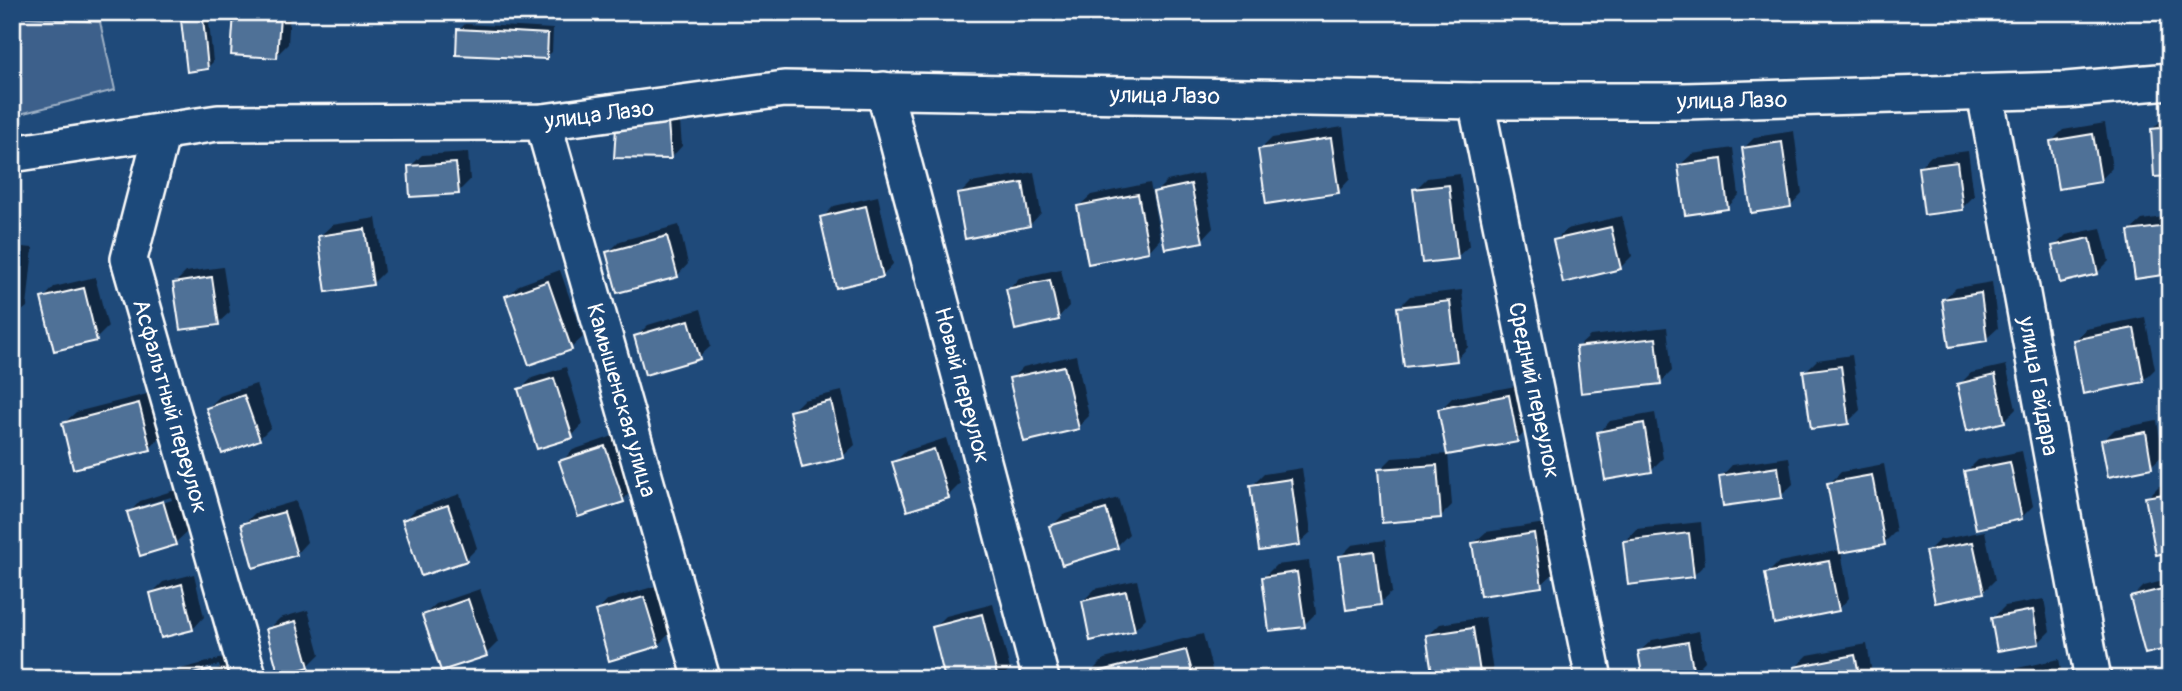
<svg xmlns="http://www.w3.org/2000/svg" width="2182" height="691" viewBox="0 0 2182 691" font-family="Pangolin,sans-serif">
  <style>
    .green { fill: #3c618b; stroke: #9eb0c5; stroke-width: 2 }
    .shadow { fill: #0007; fill-rule: evenodd }
    .building { fill: #507197; stroke: #fff; stroke-width: 2 }
    .lines { fill: none; stroke-linecap: round; stroke-linejoin: round }
    .minor-casing { stroke: #fff; stroke-width: 40 }
    .minor { stroke: #1f4a7a; stroke-width: 35 }
    .labels { text-anchor: middle; stroke-width: 6; stroke-linejoin: round; paint-order: stroke }
    .street-label { font-size: 23px; fill: #fff; stroke: #1f4a7a }
  </style>
  <rect width="100%" height="100%" fill="#1f4a7a"/>
  <filter id="ink" filterUnits="userSpaceOnUse"><feTurbulence type="fractalNoise" baseFrequency=".0143" numOctaves="2"/><feDisplacementMap in="SourceGraphic" scale="14" xChannelSelector="R" yChannelSelector="G"/><feConvolveMatrix kernelMatrix="1 2 1 2 8 2 1 2 1" color-interpolation-filters="sRGB"/></filter>
  <g filter="url(#ink)">
    <path class="green" d="M12 16 100 22 115 90 12 116Z"/>
    <g class="shadow">
      <path d="M237 12H290L288 44 276 56 236 14Z"/>
      <path d="M208 13 213 62 208 67 183 21 189 15Z"/>
      <path d="M465 24 553 29 552 52 546 57 459 30Z"/>
      <path d="M678 99 682 146 671 158 631 101Z"/>
      <path d="M2170 117V175L2152 129 2164 118Z"/>
      <path d="M2105 123 2112 168 2101 180 2051 142 2063 130Z"/>
      <path d="M1343 127 1350 179 1339 191 1260 150 1272 138Z"/>
      <path d="M1794 131 1802 193 1791 205 1744 148 1755 137Z"/>
      <path d="M1733 148 1739 195 1728 207 1680 165 1692 154Z"/>
      <path d="M1968 151 1974 196 1962 208 1919 168 1931 156Z"/>
      <path d="M468 152 470 180 458 192 410 167 422 155Z"/>
      <path d="M1034 172 1041 213 1030 225 959 195 971 183Z"/>
      <path d="M1203 173 1213 228 1202 240 1155 193 1167 181Z"/>
      <path d="M1460 174 1469 246 1457 257 1415 190 1427 178Z"/>
      <path d="M1150 183 1160 239 1149 251 1079 206 1091 195Z"/>
      <path d="M878 196 893 264 882 276 822 218 834 206Z"/>
      <path d="M1622 216 1632 256 1620 268 1555 241 1567 229Z"/>
      <path d="M2170 216V272L2130 231 2142 220Z"/>
      <path d="M376 218 384 272 372 284 320 236 332 225Z"/>
      <path d="M679 225 688 264 677 276 608 253 620 241Z"/>
      <path d="M2101 228 2109 261 2097 273 2054 247 2066 235Z"/>
      <path d="M12 246 33 248 27 307 12 319Z"/>
      <path d="M223 267 230 312 218 323 175 283 186 272Z"/>
      <path d="M1061 269 1069 306 1058 318 1008 290 1019 278Z"/>
      <path d="M560 270 583 337 571 348 507 297 519 285Z"/>
      <path d="M95 277 108 327 96 339 43 299 54 287Z"/>
      <path d="M1992 282 1998 328 1986 339 1944 299 1956 288Z"/>
      <path d="M1462 290 1468 347 1457 359 1398 308 1410 296Z"/>
      <path d="M701 309 711 346 699 357 636 337 648 325Z"/>
      <path d="M2145 317 2155 369 2143 381 2074 341 2086 329Z"/>
      <path d="M1667 327 1672 371 1660 383 1578 347 1590 336Z"/>
      <path d="M1076 355 1089 416 1078 427 1011 379 1023 367Z"/>
      <path d="M1852 355 1860 410 1848 422 1805 372 1817 360Z"/>
      <path d="M2006 365 2016 409 2004 421 1959 385 1971 373Z"/>
      <path d="M566 367 583 424 572 436 520 390 532 378Z"/>
      <path d="M256 384 271 427 259 439 208 408 220 396Z"/>
      <path d="M1521 385 1529 428 1517 440 1448 453 1452 505 1440 517 1380 470 1392 458 1448 454 1440 410 1452 398Z"/>
      <path d="M842 391 855 445 843 456 791 412 803 400Z"/>
      <path d="M151 393 162 436 150 448 64 423 76 412Z"/>
      <path d="M1655 413 1663 458 1651 470 1599 433 1610 421Z"/>
      <path d="M2157 421 2163 455 2151 466 2103 441 2115 429Z"/>
      <path d="M616 435 634 488 623 500 561 462 573 450Z"/>
      <path d="M946 438 960 484 948 496 894 463 906 451Z"/>
      <path d="M2022 451 2033 506 2022 517 1966 472 1978 460Z"/>
      <path d="M1789 457 1793 484 1781 496 1721 477 1732 465Z"/>
      <path d="M1884 464 1896 531 1884 543 1841 551 1849 598 1838 610 1767 574 1779 562 1841 550 1829 484 1841 472Z"/>
      <path d="M1302 468 1311 532 1299 543 1252 486 1264 474Z"/>
      <path d="M2170 484V551L2147 498 2159 486Z"/>
      <path d="M175 490 187 532 175 543 129 513 140 501ZM171 497 172 500 140 510V506Z"/>
      <path d="M460 494 477 548 466 559 404 521 416 509Z"/>
      <path d="M1118 498 1129 534 1117 546 1051 527 1063 515Z"/>
      <path d="M296 501 307 542 296 554 243 525 255 513Z"/>
      <path d="M12 506 18 507 12 561Z"/>
      <path d="M1701 522 1705 564 1694 575 1625 541 1636 529Z"/>
      <path d="M1545 523 1553 574 1541 585 1474 543 1486 532Z"/>
      <path d="M1985 531 1995 580 1983 592 1927 552 1939 540Z"/>
      <path d="M1385 540 1392 592 1380 603 1341 556 1352 545Z"/>
      <path d="M1309 561 1316 613 1304 625 1264 577 1276 565Z"/>
      <path d="M194 574 204 617 193 629 152 593 163 582Z"/>
      <path d="M2170 579V646L2132 598 2144 586Z"/>
      <path d="M1137 580 1146 618 1134 630 1083 601 1095 589Z"/>
      <path d="M656 586 670 633 658 645 597 612 608 600Z"/>
      <path d="M480 589 498 642 486 654 424 615 436 604Z"/>
      <path d="M2044 599 2050 631 2038 643 1993 618 2005 606Z"/>
      <path d="M993 604 1010 669 1000 679H947L934 628 946 616Z"/>
      <path d="M308 610 320 654 308 666 268 630 280 618Z"/>
      <path d="M1485 617 1494 679H1434L1428 636 1440 624Z"/>
      <path d="M1699 631 1705 661 1693 673 1640 651 1652 640Z"/>
      <path d="M1203 634 1214 677 1212 679H1088L1087 676 1104 659Z"/>
      <path d="M1867 644 1873 679H1798L1796 667 1808 655Z"/>
      <path d="M223 658 228 679H181L220 668 219 665 181 675V679H172L181 669Z"/>
      <path d="M2059 659 2063 679H1994L2003 671Z"/>
      <path d="M682 669 685 679H648Z"/>
    </g>
    <g class="building">
      <path d="M234 13 280 16 277 58 231 55Z"/>
      <path d="M203 18 208 69 187 72 181 20Z"/>
      <path d="M457 29 548 34 547 59 456 55Z"/>
      <path d="M667 110 671 159 614 158 617 112Z"/>
      <path d="M2170 127V176L2154 177 2151 129Z"/>
      <path d="M2093 134 2101 182 2058 189 2050 141Z"/>
      <path d="M1331 138 1339 193 1266 204 1258 149Z"/>
      <path d="M1782 142 1791 207 1751 213 1742 148Z"/>
      <path d="M1722 159 1728 209 1685 215 1678 165Z"/>
      <path d="M1957 162 1963 210 1924 215 1918 167Z"/>
      <path d="M456 163 459 194 410 197 408 166Z"/>
      <path d="M1023 183 1030 226 965 239 957 194Z"/>
      <path d="M1191 184 1203 242 1165 249 1153 192Z"/>
      <path d="M1449 185 1458 259 1422 263 1413 189Z"/>
      <path d="M1138 194 1149 252 1088 264 1077 206Z"/>
      <path d="M866 206 883 277 836 288 820 217Z"/>
      <path d="M2167 226 2170 247V274L2135 279 2128 231Z"/>
      <path d="M1611 227 1621 269 1563 283 1553 240Z"/>
      <path d="M365 229 373 285 326 292 318 236Z"/>
      <path d="M667 236 678 277 617 293 606 252Z"/>
      <path d="M2090 238 2098 274 2060 283 2052 246Z"/>
      <path d="M12 258 22 259 16 320H12Z"/>
      <path d="M212 277 219 325 180 330 173 283Z"/>
      <path d="M1050 280 1059 320 1015 330 1006 289Z"/>
      <path d="M548 281 572 350 529 365 505 296Z"/>
      <path d="M84 288 97 341 54 351 41 298Z"/>
      <path d="M1981 293 1987 341 1949 347 1942 299Z"/>
      <path d="M1450 301 1457 361 1404 367 1397 307Z"/>
      <path d="M689 320 700 359 645 375 634 336Z"/>
      <path d="M2134 328 2144 382 2083 394 2073 340Z"/>
      <path d="M1656 338 1661 384 1581 393 1576 347Z"/>
      <path d="M1064 366 1079 429 1024 442 1009 378Z"/>
      <path d="M1841 366 1849 424 1811 429 1803 371Z"/>
      <path d="M1995 375 2005 422 1967 431 1957 384Z"/>
      <path d="M554 378 573 438 537 449 518 389Z"/>
      <path d="M244 395 260 440 222 454 206 408Z"/>
      <path d="M1509 395 1518 442 1447 455 1438 409Z"/>
      <path d="M831 401 844 458 802 468 789 411Z"/>
      <path d="M139 403 151 450 73 469 62 423Z"/>
      <path d="M1644 423 1652 472 1605 480 1597 432Z"/>
      <path d="M2146 432 2152 468 2108 477 2101 440Z"/>
      <path d="M605 446 624 502 578 517 559 461Z"/>
      <path d="M934 449 949 498 907 511 892 462Z"/>
      <path d="M2010 462 2022 519 1976 529 1964 471Z"/>
      <path d="M1437 465 1441 518 1382 523 1378 469Z"/>
      <path d="M1778 467 1782 498 1723 506 1719 476Z"/>
      <path d="M1872 475 1885 545 1840 553 1827 483Z"/>
      <path d="M1291 479 1300 545 1259 551 1250 485Z"/>
      <path d="M2170 493V552L2156 555 2145 497Z"/>
      <path d="M163 501 176 545 140 556 127 512Z"/>
      <path d="M448 505 467 561 421 576 402 520Z"/>
      <path d="M1106 509 1118 548 1062 565 1049 526Z"/>
      <path d="M284 512 297 555 253 568 241 524Z"/>
      <path d="M1534 533 1542 587 1480 596 1472 543Z"/>
      <path d="M1689 533 1694 577 1628 585 1623 541Z"/>
      <path d="M1973 542 1984 593 1935 603 1925 551Z"/>
      <path d="M1374 551 1381 605 1346 610 1339 556Z"/>
      <path d="M1829 561 1839 611 1774 624 1765 573Z"/>
      <path d="M1297 572 1305 627 1269 631 1262 577Z"/>
      <path d="M182 584 193 630 161 638 150 593Z"/>
      <path d="M2170 587V648L2145 654 2130 597Z"/>
      <path d="M1126 591 1135 631 1090 641 1082 601Z"/>
      <path d="M644 597 659 646 609 661 595 611Z"/>
      <path d="M468 599 487 656 441 671 422 615Z"/>
      <path d="M2033 610 2039 644 1997 651 1991 618Z"/>
      <path d="M982 614 998 679H945L932 627Z"/>
      <path d="M296 621 309 667 279 676 266 629Z"/>
      <path d="M1473 628 1481 679H1433L1426 635Z"/>
      <path d="M1688 642 1694 674 1671 679H1643L1638 651Z"/>
      <path d="M1186 650 1194 679H1086L1085 675Z"/>
      <path d="M1855 655 1860 679H1796L1794 667Z"/>
      <path d="M211 669 214 679H175Z"/>
      <path d="M2048 670 2049 679H2004Z"/>
    </g>
    <g class="lines">
      <g class="minor-casing">
        <g id="minor">
          <path d="M884 90 1041 679"/>
          <path d="M1985 93 2093 679"/>
          <path d="M1476 101 1594 679"/>
          <path d="M543 122 702 679"/>
          <path d="M162 132 129 259 249 679"/>
          <path d="M12 154 218 123 543 122 784 89 1476 101H1685L2066 90 2170 81"/>
        </g>
      </g>
      <use href="#minor" class="minor"/>
    </g>
  </g>
  <g class="labels">
    <g class="street-label">
      <text transform="translate(1165 95) rotate(1)" y="8">улица Лазо</text>
      <text transform="translate(1732 100) rotate(-1)" y="8">улица Лазо</text>
      <text transform="translate(599 114) rotate(-7)" y="8">улица Лазо</text>
      <text transform="translate(963 385) rotate(75)" y="8">Новый переулок</text>
      <text transform="translate(2039 386) rotate(80)" y="8">улица Гайдара</text>
      <text transform="translate(1535 390) rotate(78)" y="8">Средний переулок</text>
      <text transform="translate(622 400) rotate(74)" y="8">Камышенская улица</text>
      <text transform="translate(171 406) rotate(74)" y="8">Асфальтный переулок</text>
    </g>
  </g>
  <rect width="2182" height="691" fill="none" stroke="#1f4a7a" stroke-width="42"/>
  <rect x="21" y="21" width="2140" height="649" fill="none" stroke="#fff" stroke-width="2.5" filter="url(#ink)"/>
</svg>
